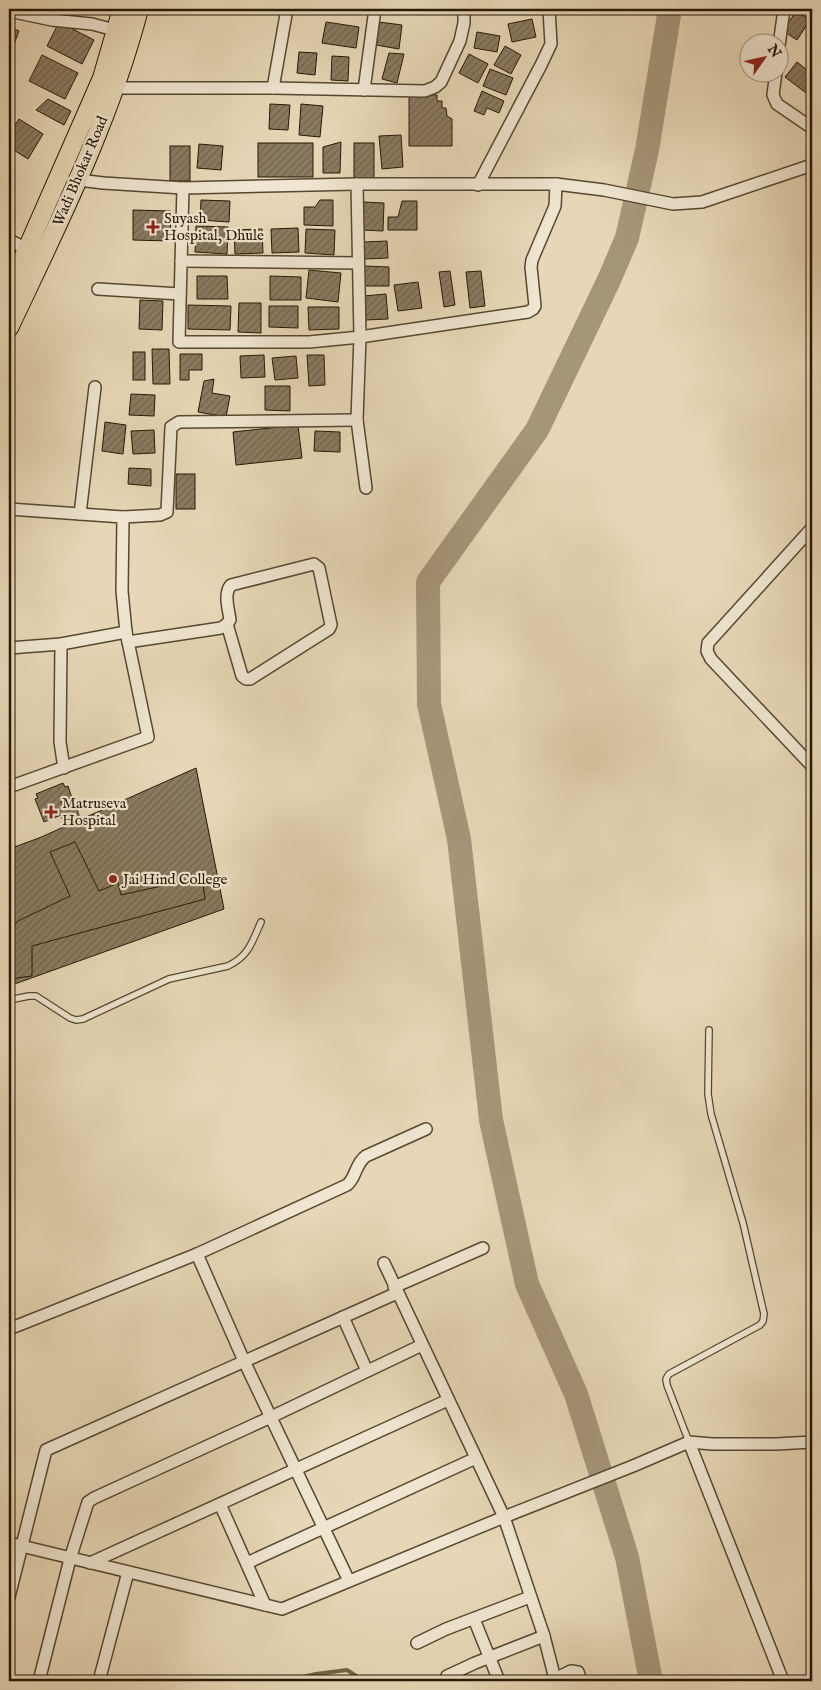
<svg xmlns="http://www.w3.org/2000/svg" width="821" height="1690" viewBox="0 0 821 1690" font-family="'IM FELL English',serif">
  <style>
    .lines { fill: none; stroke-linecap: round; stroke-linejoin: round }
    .stream { stroke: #73644a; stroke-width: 4 }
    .river { stroke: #a69679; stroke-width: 24 }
    .building { fill: url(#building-hatch); stroke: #271804 }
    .service-casing { stroke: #574830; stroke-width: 8 }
    .minor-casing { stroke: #574830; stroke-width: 14 }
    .primary-casing { stroke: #271804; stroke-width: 20 }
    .service { stroke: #efe5d0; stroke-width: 5.5 }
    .minor { stroke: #efe5d0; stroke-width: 11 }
    .primary { stroke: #e7d7b6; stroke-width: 18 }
    .poi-dot { fill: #8f2418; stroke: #efe5d0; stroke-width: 2 }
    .labels { text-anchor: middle; stroke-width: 4.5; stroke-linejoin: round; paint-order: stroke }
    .street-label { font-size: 15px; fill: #271804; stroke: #efe5d0 }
    .poi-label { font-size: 15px; fill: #271804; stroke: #efe5d0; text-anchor: start }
  </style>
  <defs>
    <pattern id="building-hatch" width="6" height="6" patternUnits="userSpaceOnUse" patternTransform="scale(1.25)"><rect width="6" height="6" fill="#8b7b61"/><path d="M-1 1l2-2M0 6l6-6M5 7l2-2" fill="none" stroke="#72644e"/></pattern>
  </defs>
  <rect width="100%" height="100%" fill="#e7d7b6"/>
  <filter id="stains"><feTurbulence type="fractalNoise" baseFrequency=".004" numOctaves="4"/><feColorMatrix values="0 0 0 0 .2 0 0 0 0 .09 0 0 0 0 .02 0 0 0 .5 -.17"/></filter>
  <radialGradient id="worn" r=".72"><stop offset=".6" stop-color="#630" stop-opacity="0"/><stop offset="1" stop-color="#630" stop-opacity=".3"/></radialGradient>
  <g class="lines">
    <g class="stream">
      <path d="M188 1681 194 1679 232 1681"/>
      <path d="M285 1681 316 1674 347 1670 364 1681"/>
    </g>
    <path class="river" d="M651 1681 627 1557 576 1394 527 1284 491 1120 459 839 429 704 428 582 537 430 609 280 627 238 647 150 670 9"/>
  </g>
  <g class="building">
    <path d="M507 9H533V11L508 14Z"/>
    <path d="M796 11 810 20 797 40 783 31Z"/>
    <path d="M532 19 536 37 512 42 508 24Z"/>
    <path d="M59 22 94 40 82 64 47 46Z"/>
    <path d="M326 22 359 27 356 48 322 43Z"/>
    <path d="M379 22 402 25 399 49 376 45Z"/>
    <path d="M9 27 19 31 11 52 9 51Z"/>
    <path d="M477 32 500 36 497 52 474 48Z"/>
    <path d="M505 46 521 55 511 74 494 65Z"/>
    <path d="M299 52 317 53 315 75 297 73Z"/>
    <path d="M389 53 404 54 397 83 382 79Z"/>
    <path d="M469 54 488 64 478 83 459 73Z"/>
    <path d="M42 55 78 73 65 99 29 81Z"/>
    <path d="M332 56 349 57 348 81 331 80Z"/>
    <path d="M797 62 812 74V93L810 96 785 77Z"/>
    <path d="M490 69 513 78 506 95 483 86Z"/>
    <path d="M482 91 504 101 499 113 487 108 484 115 474 111Z"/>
    <path d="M409 95H437V101H442V108H446L447 116 452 119V146H409Z"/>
    <path d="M48 99 71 111 64 125 36 110Z"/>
    <path d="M270 104 290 105 288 130 269 129Z"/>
    <path d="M301 104 323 106 320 137 299 135Z"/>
    <path d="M19 119 43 134 28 159 9 147V134Z"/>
    <path d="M401 135 403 167 382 169 379 136Z"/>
    <path d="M341 142 340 173H323V147Z"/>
    <rect x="258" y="143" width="55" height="34"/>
    <rect x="354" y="143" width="20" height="36"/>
    <path d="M199 144 223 146 221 170 197 168Z"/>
    <rect x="170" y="146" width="20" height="35"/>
    <path d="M201 200 230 201 229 222 200 220Z"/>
    <path d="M320 200H333V226L304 225V207H315Z"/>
    <path d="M402 201H417V230H388V217H398Z"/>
    <path d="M363 202 384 203 383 231 362 230Z"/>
    <path d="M133 210 171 211 170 241 133 240Z"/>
    <path d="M196 226 228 227 227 254 195 252Z"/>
    <path d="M298 228 299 252 272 253 271 229Z"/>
    <path d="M262 229 263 253 235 254 234 230Z"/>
    <path d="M306 229 335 230 334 255 305 253Z"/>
    <path d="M387 241 388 258 364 259V242Z"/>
    <path d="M364 266 389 267V286H364Z"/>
    <path d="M309 270 341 273 338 302 306 298Z"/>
    <path d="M450 271 455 305 444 307 439 272Z"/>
    <path d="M481 271 485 306 470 308 466 272Z"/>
    <path d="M197 276H227L228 299H197Z"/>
    <path d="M270 276 301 277V300H270Z"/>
    <path d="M418 282 422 308 398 311 394 285Z"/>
    <path d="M386 294 388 319 365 320 364 296Z"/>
    <path d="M140 300 163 301 162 330 139 329Z"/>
    <path d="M239 303H261V333L238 332Z"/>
    <path d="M188 305 231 306 230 330 188 329Z"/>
    <path d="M269 306H298V328L269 327Z"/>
    <path d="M308 307H339V329L309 330Z"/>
    <path d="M152 349H169L170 384H153Z"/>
    <rect x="133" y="352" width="12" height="28"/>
    <path d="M180 354H202V370H189V380H180Z"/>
    <path d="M264 355 265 377 241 378 240 356Z"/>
    <path d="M307 355H324L325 385 309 386Z"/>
    <path d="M296 356 298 378 275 380 272 358Z"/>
    <path d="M214 379 212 393 230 396 226 417 198 412 204 381Z"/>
    <path d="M265 386H290V411L265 410Z"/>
    <path d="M131 394 155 395 154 416 129 415Z"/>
    <path d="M105 422 126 425 123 454 102 451Z"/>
    <path d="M298 425 302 458 236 465 233 432Z"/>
    <path d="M154 430 155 453 133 454 131 431Z"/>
    <path d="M315 431 340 432V452L314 451Z"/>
    <path d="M129 468 151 469V486L128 484Z"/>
    <rect x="176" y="474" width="19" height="35"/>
    <path d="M196 768 224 909 9 986V849L39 838Z"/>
    <path d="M63 783 65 787 68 786 72 798 61 802 62 804 73 799 80 818 64 824 61 815 44 822 35 799 38 798 36 794Z"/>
    <path d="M75 842 99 891 118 883 121 895 202 877 205 899 32 946V976L9 979V932L18 921 70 896 50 852Z"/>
  </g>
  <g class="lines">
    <g class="service-casing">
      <g id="service">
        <path d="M9 1000 29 996H36L70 1018 76 1020 83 1019 169 979 228 966C249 956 252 942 261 922"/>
        <path d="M689 1442 667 1385 666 1379 669 1374 760 1325 763 1321 764 1314 743 1223 711 1114 708 1094 709 1030"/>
      </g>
    </g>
    <g class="minor-casing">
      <g id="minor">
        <path d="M9 11 52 20 92 24 122 32"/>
        <path d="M778 53 784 9"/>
        <path d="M776 72 773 95 777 104 812 128"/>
        <path d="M115 88H273L425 91 435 87 441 82 460 41 464 23V9"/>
        <path d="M273 88 287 9"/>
        <path d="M364 90 375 9"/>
        <path d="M79 180 103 183 183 188 357 184H556L604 190 673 204 702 202 812 165"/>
        <path d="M357 184 360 337 357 420 366 488"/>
        <path d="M478 185 541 65 551 44 549 9"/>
        <path d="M183 188 179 342H309L360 337 528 312 533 309 535 306 531 267 532 260 555 206 556 184"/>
        <path d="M9 240 27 249"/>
        <path d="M181 261 358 263"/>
        <path d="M98 289 180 294"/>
        <path d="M9 509 123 517 122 591 126 632"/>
        <path d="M80 514 95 387"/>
        <path d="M123 517 160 515 167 512 171 427 179 422 357 420"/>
        <path d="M812 528 708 643 707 651 711 659 812 766"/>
        <path d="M314 564 319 568 331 625 329 629 250 679H246L242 676 227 624 230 620C229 610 223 594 231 585Z"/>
        <path d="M128 642 221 628 227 624"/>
        <path d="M61 644 60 742 64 768"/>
        <path d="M9 648 61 644 126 632 148 737 9 787"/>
        <path d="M197 1254 244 1361 349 1581"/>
        <path d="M384 1263 504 1517 544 1636 555 1679"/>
        <path d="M394 1287 483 1248"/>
        <path d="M343 1317 367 1371"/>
        <path d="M9 1329 197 1254 347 1185C356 1178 355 1164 366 1156L426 1129"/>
        <path d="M689 1442 783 1681"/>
        <path d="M220 1504 265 1605"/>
        <path d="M9 1543 282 1609 504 1517 633 1466 689 1442 712 1444H776L812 1442"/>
        <path d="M90 1563 448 1400"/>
        <path d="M247 1563 476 1458"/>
        <path d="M9 1597 46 1450 397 1293"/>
        <path d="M474 1619 499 1681"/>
        <path d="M417 1643 446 1629 530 1597"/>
        <path d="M447 1676 475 1663 544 1636"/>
        <path d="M39 1681 70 1559 88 1502 94 1498 271 1417 422 1345"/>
        <path d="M99 1681 128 1572"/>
        <path d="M553 1681 555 1679 571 1671 578 1672 581 1681"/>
      </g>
    </g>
    <g class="primary-casing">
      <g id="primary">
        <path d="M9 290 102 78 122 9"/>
        <path d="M9 328C58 224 110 121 139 9"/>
      </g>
    </g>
    <use href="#service" class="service"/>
    <use href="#minor" class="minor"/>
    <use href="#primary" class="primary"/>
  </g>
  <g class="poi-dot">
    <path d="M150.5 219.5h5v5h5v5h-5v5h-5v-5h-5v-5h5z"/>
    <path d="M48.5 804.5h5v5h5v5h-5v5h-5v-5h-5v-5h5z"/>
    <circle cx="113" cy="879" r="5"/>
  </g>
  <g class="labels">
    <g class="street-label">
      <text transform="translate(80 171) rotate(-67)" y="5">Wadi Bhokar Road</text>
    </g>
    <g class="poi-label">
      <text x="164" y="223">Suyash<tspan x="164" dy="17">Hospital, Dhule</tspan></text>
      <text x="62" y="808">Matruseva<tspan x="62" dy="17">Hospital</tspan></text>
      <text x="123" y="884">Jai Hind College</text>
    </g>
  </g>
  <rect width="821" height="1690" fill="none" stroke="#e7d7b6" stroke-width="30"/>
  <rect x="10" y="10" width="801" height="1670" fill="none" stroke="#271804" stroke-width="2.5"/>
  <rect x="15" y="15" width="791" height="1660" fill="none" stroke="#271804"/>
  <g transform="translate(764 58) rotate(56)"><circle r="24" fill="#efe5d0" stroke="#9f937e"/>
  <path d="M0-4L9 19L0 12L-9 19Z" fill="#8f2418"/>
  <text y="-8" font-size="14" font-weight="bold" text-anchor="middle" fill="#271804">N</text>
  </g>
  <rect width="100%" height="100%" filter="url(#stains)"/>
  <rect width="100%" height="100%" fill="url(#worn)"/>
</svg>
